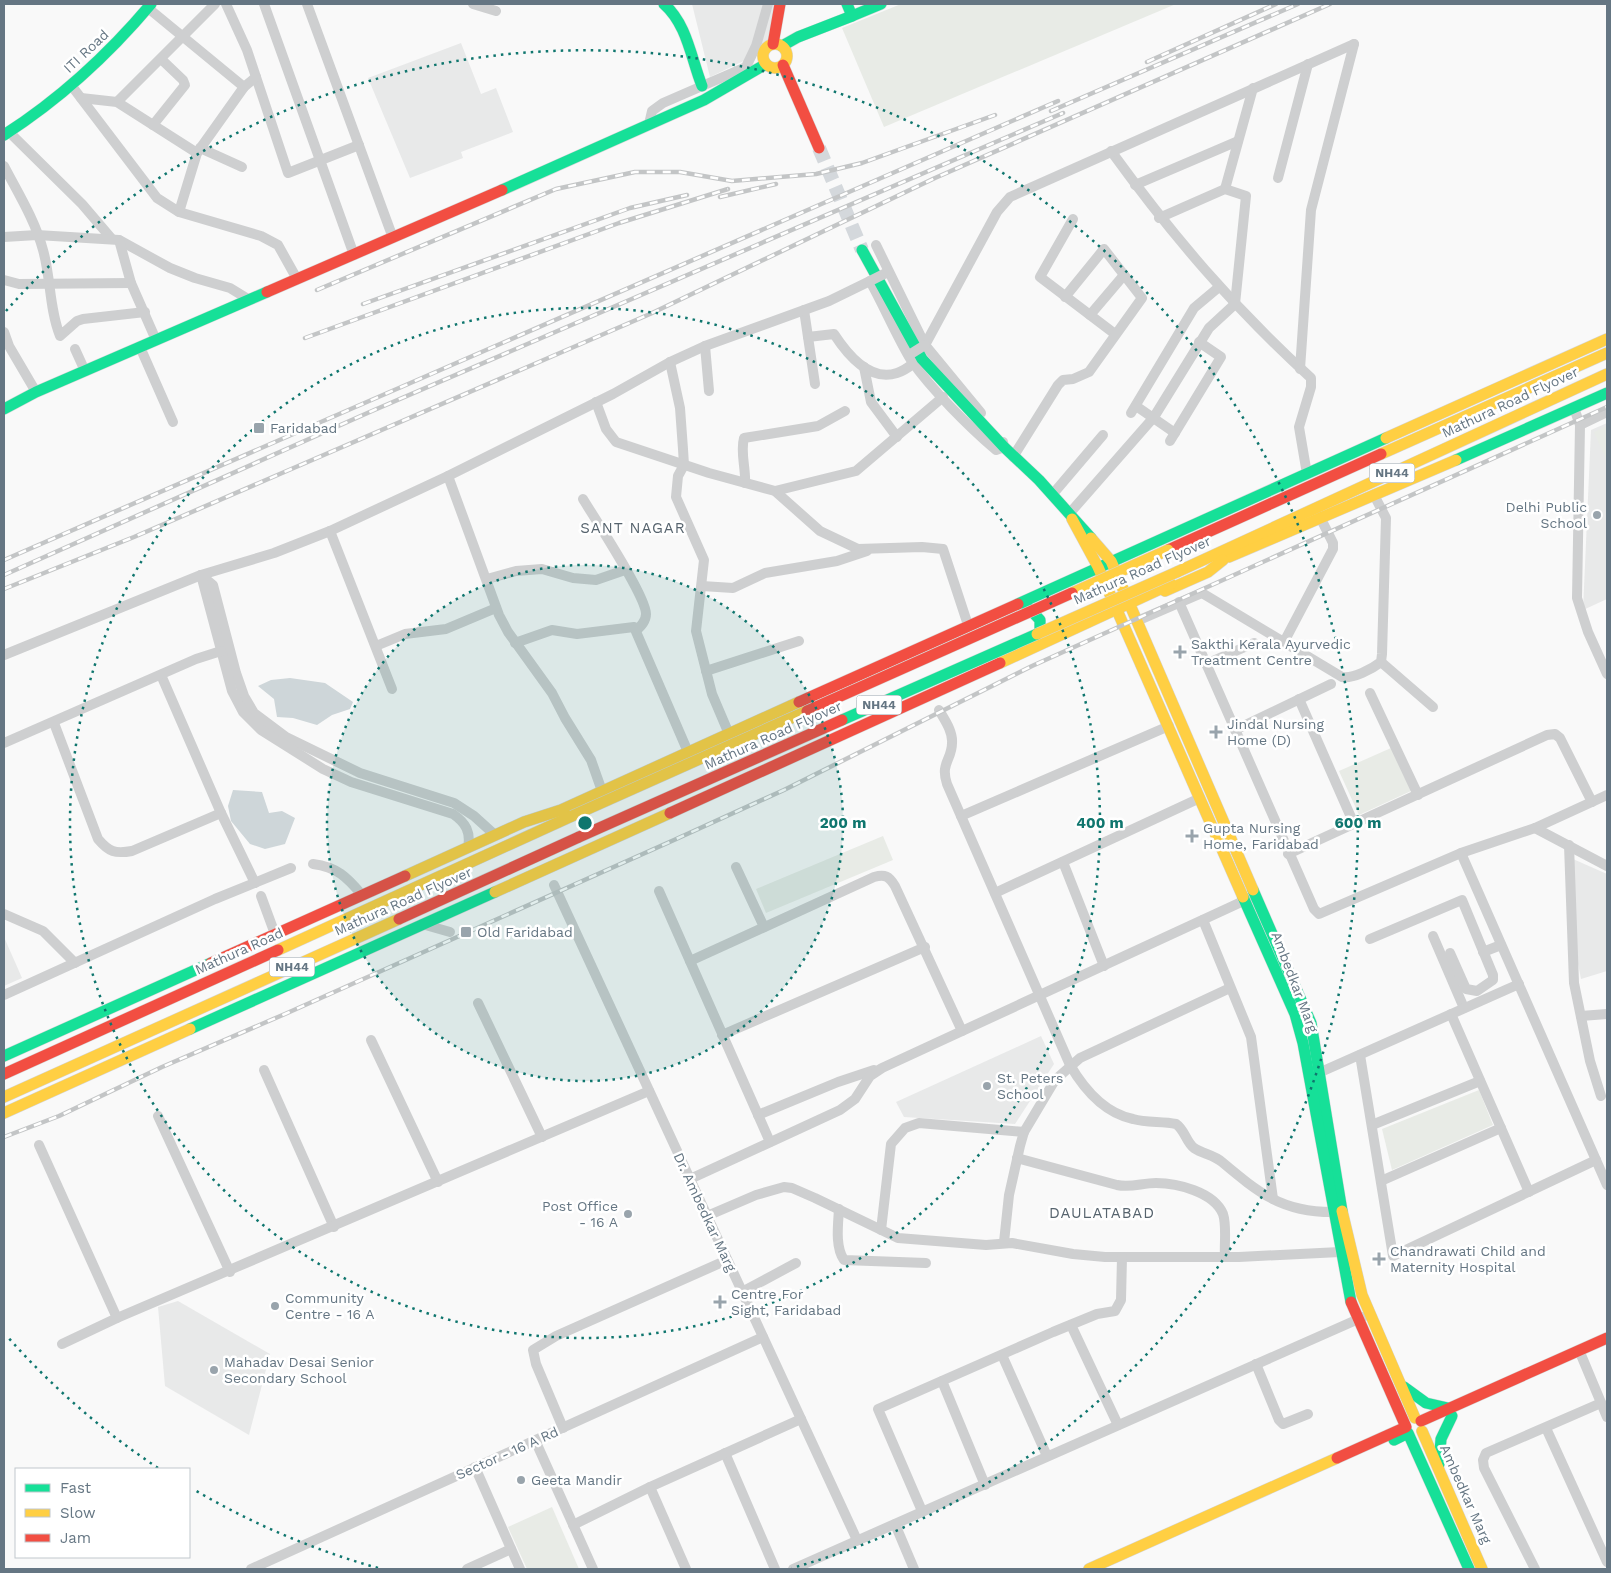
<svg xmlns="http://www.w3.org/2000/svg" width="1611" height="1573" viewBox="0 0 1611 1573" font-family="'Work Sans',sans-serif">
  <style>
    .built { fill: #e8e9e9 }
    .green { fill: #e8ebe6 }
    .water { fill: #ced6d9 }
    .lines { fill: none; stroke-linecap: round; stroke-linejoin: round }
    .secondary-tunnel { stroke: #d4d8dc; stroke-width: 14; stroke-dasharray: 14 7; stroke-linecap: butt }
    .fast-casing { stroke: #d5d6d7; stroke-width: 12 }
    .slow-casing { stroke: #d5d6d7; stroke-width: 12 }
    .jam-casing { stroke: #d5d6d7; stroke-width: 12 }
    .street { stroke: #cecfd0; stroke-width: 10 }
    .fast { stroke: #16e098; stroke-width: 11 }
    .slow { stroke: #ffcf43; stroke-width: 11 }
    .jam { stroke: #f24e42; stroke-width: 11 }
    .rail-casing { stroke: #c3c5c6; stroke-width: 4.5 }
    .rail { stroke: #fff; stroke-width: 2.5; stroke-dasharray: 8; stroke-linecap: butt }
    .fast-bridge-casing { stroke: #d5d6d6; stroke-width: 12; stroke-linecap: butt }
    .slow-bridge-casing { stroke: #d5d6d6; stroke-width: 12; stroke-linecap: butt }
    .jam-bridge-casing { stroke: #d5d6d6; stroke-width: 12; stroke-linecap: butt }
    .street-bridge { stroke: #cecfd0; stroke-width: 10 }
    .fast-bridge { stroke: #16e098; stroke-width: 11 }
    .slow-bridge { stroke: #ffcf43; stroke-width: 11 }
    .jam-bridge { stroke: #f24e42; stroke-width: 11 }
    .ring { fill: none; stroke: #0f766e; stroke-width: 2.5; stroke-dasharray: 2.5 5 }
    .poi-dot { fill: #99a4ac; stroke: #fff; stroke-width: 2 }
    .labels { text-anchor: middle; stroke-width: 5; stroke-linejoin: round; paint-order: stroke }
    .shield { fill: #fff; stroke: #939fa8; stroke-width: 1 }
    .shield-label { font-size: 12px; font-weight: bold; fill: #657683 }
    .street-label { font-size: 14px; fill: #657683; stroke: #fff }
    .poi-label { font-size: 14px; fill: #657683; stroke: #fff; text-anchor: start }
    .neighbourhood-label { font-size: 15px; letter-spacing: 1px; fill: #57646e; stroke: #fff }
    .centre { fill: #0f766e; stroke: #fff; stroke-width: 2.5 }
    .ring-label { font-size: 15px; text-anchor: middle; font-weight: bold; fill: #0f766e; stroke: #fff; stroke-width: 5; stroke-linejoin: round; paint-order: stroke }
  </style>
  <rect width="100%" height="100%" fill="#f9f9f9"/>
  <g class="built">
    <path d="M692 4H778L770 39 750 58 710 77Z"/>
    <path d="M461 43 481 94 496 88 513 132 461 152 463 158 410 178 368 78Z"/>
    <path d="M1607 423V599L1583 610 1591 430Z"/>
    <path d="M1573 859 1607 874V971L1581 979 1577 959Z"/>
    <path d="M4 937 22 978 4 986Z"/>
    <path d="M1041 1036 1054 1064 1015 1124 904 1117 896 1102Z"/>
    <path d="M178 1301 270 1354 249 1435 165 1386 158 1307Z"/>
  </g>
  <g class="green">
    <path d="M901 4H1176L884 127 842 28Z"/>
    <path d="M1607 426V458L1606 459 1594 432Z"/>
    <path d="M1391 748 1411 791 1359 815 1339 771Z"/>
    <path d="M883 836 893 860 766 913 756 889Z"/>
    <path d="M1479 1090 1493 1125 1392 1170 1382 1129Z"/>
    <path d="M552 1507 579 1569H527L508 1527Z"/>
  </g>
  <g class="water">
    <path d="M290 678 325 683 353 702 350 709 332 715 317 725 293 718 277 717 274 699 258 686 271 680Z"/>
    <path d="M233 790 262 792 269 813 282 811 295 818 285 844 265 849 250 844 231 821 228 806Z"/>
  </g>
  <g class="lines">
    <path class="secondary-tunnel" d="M819 148 862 250"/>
    <g class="fast-casing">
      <g id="fast">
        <path d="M664 4C687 24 691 58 702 86"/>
        <path d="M847 4 852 16 881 4"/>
        <path d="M782 46 798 37 852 16"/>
        <path d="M4 135C60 99 108 55 151 4"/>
        <path d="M502 190 704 100 766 64"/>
        <path d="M862 250 922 359 1004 447 1039 480 1091 538"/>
        <path d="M4 409 36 392 267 292"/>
        <path d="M1456 460 1607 393"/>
        <path d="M1018 604 1386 438"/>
        <path d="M1026 605 1040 620V640"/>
        <path d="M1253 890 1311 1023 1342 1211"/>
        <path d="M1243 897 1295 1014 1303 1043 1351 1302"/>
        <path d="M190 1029 495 892"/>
        <path d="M4 1056 211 963"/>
        <path d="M1404 1387 1426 1403 1448 1408"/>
        <path d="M1394 1440 1408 1433 1469 1569"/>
        <path d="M1439 1464 1441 1439 1452 1416"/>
      </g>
    </g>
    <g class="slow-casing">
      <g id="slow">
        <circle cx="775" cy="56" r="12"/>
        <path d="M1386 438 1607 339"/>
        <path d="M1381 454 1607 353"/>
        <path d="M1072 519 1098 567 1243 897"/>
        <path d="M1091 538 1111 561 1253 890"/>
        <path d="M1229 557 1456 460"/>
        <path d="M1177 572 1607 374"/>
        <path d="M1165 591 1208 572 1223 560"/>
        <path d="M1000 663 1171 584"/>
        <path d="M405 876 524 822 561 810 799 702"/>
        <path d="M495 892 670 813"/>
        <path d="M278 950 572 816"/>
        <path d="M4 1097 399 919"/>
        <path d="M4 1113 190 1029"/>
        <path d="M1342 1211 1362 1295 1415 1418"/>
        <path d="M1422 1431 1482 1569"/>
        <path d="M1089 1569 1337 1458"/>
      </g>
    </g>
    <g class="jam-casing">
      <g id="jam">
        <path d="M773 44 780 4"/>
        <path d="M783 65 819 148"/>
        <path d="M267 292 502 190"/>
        <path d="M1168 550 1381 454"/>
        <path d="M799 702 1018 604"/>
        <path d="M670 813 1000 663"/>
        <path d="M399 919 579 837"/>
        <path d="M211 963 405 876"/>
        <path d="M4 1074 278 950"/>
        <path d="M1421 1421 1607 1338"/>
        <path d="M1337 1458 1406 1427 1351 1302"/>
      </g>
    </g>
    <g class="street">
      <path d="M226 4 247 50 288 173 359 145"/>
      <path d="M264 4 354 255"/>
      <path d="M307 4 393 238"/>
      <path d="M473 4 496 11"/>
      <path d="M148 8 244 87"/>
      <path d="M71 85 157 198 179 212 261 236 278 245 297 279"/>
      <path d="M81 98 117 102 197 153"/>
      <path d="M117 102 215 4"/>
      <path d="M649 124 652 111 663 103 746 67 756 46 768 4"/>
      <path d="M153 125 185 85 183 80 161 59"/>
      <path d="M9 132 82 204 111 238"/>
      <path d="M200 148 242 167"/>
      <path d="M1111 151C1172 235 1234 308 1311 378V387L1299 427 1307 474"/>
      <path d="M4 166C18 193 35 220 43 250 51 278 49 308 60 336L77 321 83 319 145 312"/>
      <path d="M1278 178 1308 64"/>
      <path d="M1135 185 1238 141"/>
      <path d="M1225 189 1253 88"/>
      <path d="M179 212 197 153 244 87 256 77"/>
      <path d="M1073 219 1040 277 1115 334"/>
      <path d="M4 237 37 235 119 240 170 268 195 278 230 288 248 299"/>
      <path d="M119 240 131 283 156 340"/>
      <path d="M876 245 925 345 981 413"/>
      <path d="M4 280 19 284 131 283"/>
      <path d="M804 310 815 384"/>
      <path d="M1090 315 1124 275"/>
      <path d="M4 332 9 346 36 392"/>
      <path d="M808 337 834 334C847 354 870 382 897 373 903 371 909 367 914 363"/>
      <path d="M925 345 997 212 1010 197 1354 44"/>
      <path d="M705 346 709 391"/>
      <path d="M140 347 173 422"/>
      <path d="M75 349 85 371"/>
      <path d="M670 362 680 408 683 449 684 465 678 476 676 497 704 560 696 631 712 694 729 734"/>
      <path d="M864 367 871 402 897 437"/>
      <path d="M1300 369 1311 210 1354 44"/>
      <path d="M596 402 606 429 616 442 709 473 775 491 820 531 858 549 922 547 943 549 968 625"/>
      <path d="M1136 406 1175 433"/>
      <path d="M1574 408 1580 425 1577 598 1588 632 1607 674"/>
      <path d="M1131 413 1194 308 1219 287"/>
      <path d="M1580 425 1607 412"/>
      <path d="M1170 441 1221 357 1199 342"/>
      <path d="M1013 457 1058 385 1063 380 1073 379 1089 372 1142 298 1104 249 1065 297"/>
      <path d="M448 476 499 615 508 632 552 693 565 718 591 760 602 791"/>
      <path d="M745 483C746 468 740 452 744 438L818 426 845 411"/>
      <path d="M775 491 856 471 943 397"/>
      <path d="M1052 495 1103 435"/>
      <path d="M583 499C595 519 646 596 646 614 646 621 641 626 637 630"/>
      <path d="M1069 514 1154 417 1209 328 1235 304 1246 196 1225 189 1159 218"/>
      <path d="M330 531 392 689"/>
      <path d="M201 575 213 585 236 673 244 696 254 713 286 737 360 773 454 803 474 816 495 835"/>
      <path d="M201 575 232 691 243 712 261 730 323 769 351 782 453 814C466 823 471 832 468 848"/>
      <path d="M487 579 516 571 542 569 573 578 596 580 625 570"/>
      <path d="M702 586 733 588 765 573 837 561 867 551"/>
      <path d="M1179 602 1314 909 1319 914 1461 853 1535 828 1607 795"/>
      <path d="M1137 621 1202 593 1342 677C1353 679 1372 669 1381 662L1382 654 1386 518 1374 495"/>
      <path d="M1284 642 1333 549V543L1320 517"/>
      <path d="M515 643 552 630 577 634 634 627 688 752"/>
      <path d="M376 646 405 634 446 629 496 608"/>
      <path d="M4 655 201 575 274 553 330 531 448 476 613 394 670 362 705 346 829 301 870 281C884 306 896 335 911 360 931 389 969 427 996 450L1004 447 1003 442"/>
      <path d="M1381 662 1433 707"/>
      <path d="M1206 664 1254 643"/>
      <path d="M706 671 799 641"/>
      <path d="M161 675 221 813 255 883"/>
      <path d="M1370 693 1418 795"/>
      <path d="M1299 699 1354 824"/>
      <path d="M939 710C944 719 953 731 952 743 952 760 940 763 947 784L1070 1065C1084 1089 1104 1113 1133 1119 1147 1123 1162 1121 1176 1124 1185 1130 1186 1142 1194 1148 1203 1154 1214 1155 1222 1162 1259 1193 1282 1212 1332 1212"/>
      <path d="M54 723 98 839C109 852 115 854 132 851L221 813"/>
      <path d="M1235 730 1331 684"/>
      <path d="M4 743 196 659 221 651"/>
      <path d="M961 816 1169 726"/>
      <path d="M1535 828 1607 866"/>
      <path d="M1569 845 1574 983 1590 1061 1601 1096"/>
      <path d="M1461 853 1607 1185"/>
      <path d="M1288 854 1547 735 1555 734 1560 738 1592 802"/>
      <path d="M1063 862 1104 966"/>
      <path d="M313 864C337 867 347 877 362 895"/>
      <path d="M736 867 764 927"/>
      <path d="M554 885 857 1540"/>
      <path d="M659 891 770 1142"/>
      <path d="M995 893 1200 798"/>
      <path d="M261 896 275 934"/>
      <path d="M4 914 43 931 75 963"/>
      <path d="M1203 920 1251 1037 1273 1199"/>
      <path d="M422 924 450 932"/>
      <path d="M1433 936 1464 1008"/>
      <path d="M1370 939 1462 900 1493 975V980L1477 991 1466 989 1450 953"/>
      <path d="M1483 952 1501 945"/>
      <path d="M690 961 874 877C885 874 889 876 895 886L962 1031"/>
      <path d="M4 995 215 899 291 868"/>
      <path d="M478 1003 542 1137"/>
      <path d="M1451 1014 1529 1192"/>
      <path d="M1581 1016 1607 1014"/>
      <path d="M722 1035 925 947"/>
      <path d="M371 1040 438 1182"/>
      <path d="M1360 1055 1393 1256 1596 1160"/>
      <path d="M264 1070 334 1227"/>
      <path d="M1314 1075 1519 984"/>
      <path d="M758 1115 838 1082 874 1070"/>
      <path d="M158 1116 230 1272"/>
      <path d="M1372 1125 1480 1081"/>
      <path d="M39 1145 117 1318"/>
      <path d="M1017 1158 1117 1185C1131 1188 1142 1183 1156 1183 1177 1183 1214 1192 1223 1214 1227 1226 1224 1244 1225 1257"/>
      <path d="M690 1179 840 1110 855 1099 870 1076 882 1068 1250 898"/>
      <path d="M1381 1181 1501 1128"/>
      <path d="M839 1209C838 1225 835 1247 844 1260L926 1263"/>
      <path d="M707 1216 756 1195 784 1187 792 1188 815 1198 898 1238 986 1245 1012 1243 1073 1254 1105 1257H1239L1340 1252"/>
      <path d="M881 1230 891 1144 905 1128 919 1123 1024 1132"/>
      <path d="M1004 1242 1009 1195 1020 1146 1024 1132 1055 1080 1080 1058 1230 988"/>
      <path d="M742 1292 796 1263"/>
      <path d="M1071 1325 1118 1425"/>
      <path d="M62 1344 117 1318 649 1091"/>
      <path d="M1579 1350 1607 1417"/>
      <path d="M1002 1355 1047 1456"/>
      <path d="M1256 1364 1279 1420 1283 1424 1308 1414"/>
      <path d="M942 1381 985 1485"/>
      <path d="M563 1428 536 1364 533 1350 556 1336 727 1260"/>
      <path d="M1546 1428 1607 1562"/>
      <path d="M535 1440 593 1569"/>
      <path d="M725 1453 775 1569"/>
      <path d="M475 1467 520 1569"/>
      <path d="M650 1487 686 1569"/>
      <path d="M922 1511 878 1409 1053 1332 1097 1314 1115 1311 1121 1300 1122 1257"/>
      <path d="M895 1524 914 1569"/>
      <path d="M573 1525 650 1487 801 1419"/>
      <path d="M251 1569 763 1337"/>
      <path d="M467 1569 511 1549"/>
      <path d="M793 1569 1363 1317"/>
      <path d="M1535 1569 1484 1468 1483 1460 1486 1453 1601 1403"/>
    </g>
    <use href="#fast" class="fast"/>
    <use href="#slow" class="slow"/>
    <use href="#jam" class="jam"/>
    <g class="rail-casing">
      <g id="rail">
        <path d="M1147 62 1276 4"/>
        <path d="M1051 111 1298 4"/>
        <path d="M720 197 776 184"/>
        <path d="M317 290 556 189 635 172H680L732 181 816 174 862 163 995 115"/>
        <path d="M363 304 630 208 687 195"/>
        <path d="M305 338 619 223 728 189"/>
        <path d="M4 560 1058 101"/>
        <path d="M4 575 372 411 1063 113"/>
        <path d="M4 589 134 537 650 314 935 178 1330 4"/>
        <path d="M4 1137 59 1116 162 1067 285 1014 674 840 784 790 1032 666 1607 407"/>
      </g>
    </g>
    <use href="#rail" class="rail"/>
    <g class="fast-bridge-casing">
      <path id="fast-bridge" d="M842 720 1037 634"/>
    </g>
    <g class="slow-bridge-casing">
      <g id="slow-bridge">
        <path d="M1072 593 1168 550"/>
        <path d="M1037 634 1177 572"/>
        <path d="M572 816 807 711"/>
      </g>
    </g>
    <g class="jam-bridge-casing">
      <g id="jam-bridge">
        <path d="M807 711 1072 593"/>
        <path d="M579 837 842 720"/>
      </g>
    </g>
    <g class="street-bridge">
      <path d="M870 281 888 272"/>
      <path d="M909 355 925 345"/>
    </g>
    <use href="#fast-bridge" class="fast-bridge"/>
    <use href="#slow-bridge" class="slow-bridge"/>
    <use href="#jam-bridge" class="jam-bridge"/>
  </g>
  <circle cx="585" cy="823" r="258" fill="#0f766e" fill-opacity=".12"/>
  <g class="ring">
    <circle cx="585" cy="823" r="258"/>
    <circle cx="585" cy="823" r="515"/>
    <path d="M378 1568A773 773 0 0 1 193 1489M158 1468A773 773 0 0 1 6 1335M6 311A773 773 0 1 1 792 1568"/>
  </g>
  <g class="poi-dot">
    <rect x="253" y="422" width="12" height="12" rx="2.5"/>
    <circle cx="1597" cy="515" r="5"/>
    <path d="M1177.5 644.5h5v5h5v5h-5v5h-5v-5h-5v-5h5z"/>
    <path d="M1213.5 724.5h5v5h5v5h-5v5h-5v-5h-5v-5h5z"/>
    <path d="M1189.5 828.5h5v5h5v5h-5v5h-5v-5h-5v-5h5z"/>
    <rect x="460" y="926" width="12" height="12" rx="2.5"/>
    <circle cx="987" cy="1086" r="5"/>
    <circle cx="628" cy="1214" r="5"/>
    <path d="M1376.5 1251.5h5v5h5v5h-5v5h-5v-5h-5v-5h5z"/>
    <path d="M717.5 1294.5h5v5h5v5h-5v5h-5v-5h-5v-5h5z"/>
    <circle cx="275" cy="1306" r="5"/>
    <circle cx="214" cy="1370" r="5"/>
    <circle cx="521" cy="1480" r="5"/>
  </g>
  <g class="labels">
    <g class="shield">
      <rect x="1369.5" y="463.5" width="45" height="19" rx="4"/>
      <rect x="856.5" y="695.5" width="45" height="19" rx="4"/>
      <rect x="269.5" y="957.5" width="45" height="19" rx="4"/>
    </g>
    <g class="shield-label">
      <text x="1392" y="477">NH44</text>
      <text x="879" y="709">NH44</text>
      <text x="292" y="971">NH44</text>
    </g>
    <g class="street-label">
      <text transform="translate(86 51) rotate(-43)" y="5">ITI Road</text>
      <text transform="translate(1510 402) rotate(-25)" y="5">Mathura Road Flyover</text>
      <text transform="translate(1142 570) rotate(-24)" y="5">Mathura Road Flyover</text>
      <text transform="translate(773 735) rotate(-24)" y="5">Mathura Road Flyover</text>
      <text transform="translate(403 901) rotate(-24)" y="5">Mathura Road Flyover</text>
      <text transform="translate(239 951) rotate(-24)" y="5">Mathura Road</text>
      <text transform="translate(1295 982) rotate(69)" y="5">Ambedkar Marg</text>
      <text transform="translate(705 1212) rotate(65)" y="5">Dr. Ambedkar Marg</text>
      <text transform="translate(507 1453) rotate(-24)" y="5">Sector - 16 A Rd</text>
      <text transform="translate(1466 1494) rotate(66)" y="5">Ambedkar Marg</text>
    </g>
    <g class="poi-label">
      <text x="270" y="433">Faridabad</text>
      <text x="1587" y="512" text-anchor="end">Delhi Public<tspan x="1587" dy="16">School</tspan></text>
      <text x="1191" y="649">Sakthi Kerala Ayurvedic<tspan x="1191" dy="16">Treatment Centre</tspan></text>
      <text x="1227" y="729">Jindal Nursing<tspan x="1227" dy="16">Home (D)</tspan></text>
      <text x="1203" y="833">Gupta Nursing<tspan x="1203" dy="16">Home, Faridabad</tspan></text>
      <text x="477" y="937">Old Faridabad</text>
      <text x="997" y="1083">St. Peters<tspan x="997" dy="16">School</tspan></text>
      <text x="618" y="1211" text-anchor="end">Post Office<tspan x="618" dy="16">- 16 A</tspan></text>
      <text x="1390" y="1256">Chandrawati Child and<tspan x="1390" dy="16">Maternity Hospital</tspan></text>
      <text x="731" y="1299">Centre For<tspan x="731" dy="16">Sight, Faridabad</tspan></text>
      <text x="285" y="1303">Community<tspan x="285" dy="16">Centre - 16 A</tspan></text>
      <text x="224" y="1367">Mahadav Desai Senior<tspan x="224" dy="16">Secondary School</tspan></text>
      <text x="531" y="1485">Geeta Mandir</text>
    </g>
    <g class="neighbourhood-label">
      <text x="633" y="533">SANT NAGAR</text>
      <text x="1102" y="1218">DAULATABAD</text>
    </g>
  </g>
  <circle cx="585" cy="823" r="8" class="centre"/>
  <g class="ring-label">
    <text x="843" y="828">200 m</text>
    <text x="1100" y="828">400 m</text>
    <text x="1358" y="828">600 m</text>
  </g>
  <rect width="1611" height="1573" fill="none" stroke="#657683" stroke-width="10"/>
  <rect x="15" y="1468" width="175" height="90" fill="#ffffff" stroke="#c1c8cd"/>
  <rect x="25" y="1484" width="25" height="8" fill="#16e098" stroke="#c1c8cd"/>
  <text x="60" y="1493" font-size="15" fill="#657683">Fast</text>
  <rect x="25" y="1509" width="25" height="8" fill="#ffcf43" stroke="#c1c8cd"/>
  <text x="60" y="1518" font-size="15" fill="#657683">Slow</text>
  <rect x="25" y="1534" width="25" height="8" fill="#f24e42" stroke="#c1c8cd"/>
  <text x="60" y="1543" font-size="15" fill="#657683">Jam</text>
</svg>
